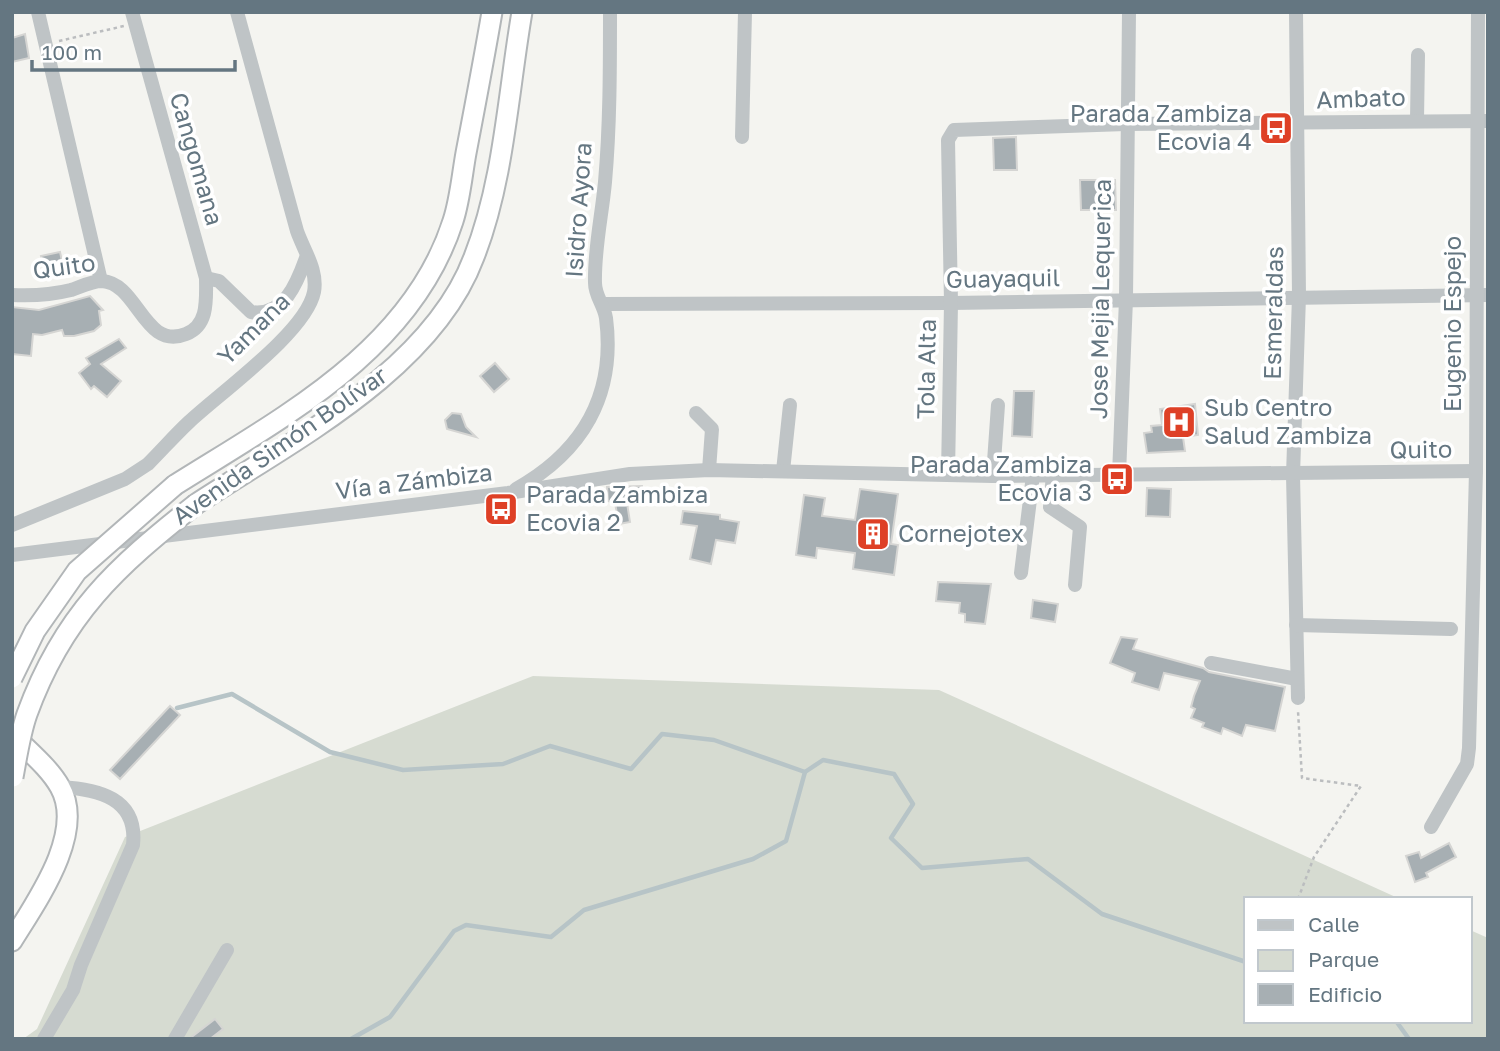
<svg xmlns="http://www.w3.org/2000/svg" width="1500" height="1051" viewBox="0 0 1500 1051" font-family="'Golos Text',sans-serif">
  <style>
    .green { fill: #d6dbd1 }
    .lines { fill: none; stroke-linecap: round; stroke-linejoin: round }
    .stream { stroke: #b7c4c7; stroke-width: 4.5 }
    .building { fill: #a7afb3; stroke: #d5d5d3; stroke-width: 2 }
    .highway-casing { stroke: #b2b6b8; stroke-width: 23 }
    .path { stroke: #bbbdbf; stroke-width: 2.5; stroke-dasharray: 3.5 3.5; stroke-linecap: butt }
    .minor { stroke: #bfc4c6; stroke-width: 14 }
    .highway { stroke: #fff; stroke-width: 19 }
    .highway-bridge-casing { stroke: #b2b6b8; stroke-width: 23; stroke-linecap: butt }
    .highway-bridge { stroke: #fff; stroke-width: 19 }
    .labels { text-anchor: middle; stroke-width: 7; stroke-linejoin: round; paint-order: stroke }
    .street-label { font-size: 24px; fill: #647681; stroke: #fff }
    .poi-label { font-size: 24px; fill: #647681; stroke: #fff; text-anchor: start }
  </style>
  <rect width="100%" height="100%" fill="#f4f4f0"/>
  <path class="green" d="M533 676 939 690 1400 899H1246V1021H1470V930L1488 938V1039H23L37 1029 125 837Z"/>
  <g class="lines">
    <g class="stream">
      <path d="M177 708 232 694 330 752 403 770 503 764 550 746 631 769 662 734 714 740 805 772 823 760 894 774 913 804 891 838 922 868 1028 859 1102 914 1246 962"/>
      <path d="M1396 1021 1409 1039"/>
      <path d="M351 1039 390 1017 454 931 466 925 551 937 584 910 753 859 786 841 805 772"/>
    </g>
  </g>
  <g class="building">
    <path d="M25 34 29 58 12 62V38Z"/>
    <path d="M1016 137 1017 170H994L993 138Z"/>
    <path d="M1080 180H1115L1116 210H1081Z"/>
    <path d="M60 252 64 270 46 274 41 256Z"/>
    <path d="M90 296 103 310 99 311 101 325 94 331 74 336H64L62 330 42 335 33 334 31 356 12 354V307L39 310Z"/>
    <path d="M119 339 126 348 101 364 121 381 107 397 94 386 91 389 79 373 90 364 86 358Z"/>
    <path d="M495 363 509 379 494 392 480 376Z"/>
    <path d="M1014 391H1034L1032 437 1012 436Z"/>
    <path d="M1195 404 1198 435 1183 437 1185 451 1147 453 1144 433 1152 432 1151 426 1162 425 1160 409Z"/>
    <path d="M452 413 461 414 466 427 476 437 447 429 445 420Z"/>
    <path d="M642 486 643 502 627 503 630 522 619 524 615 503 608 501 607 487Z"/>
    <path d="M1147 488 1171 489 1170 517 1146 516Z"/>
    <path d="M860 489 898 494 891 544 898 545 894 575 853 569 855 553 817 548 816 558 796 555 804 495 825 498 822 516 855 520Z"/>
    <path d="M683 511 720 515V519L739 522 735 543 716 540 711 564 690 559 697 526 681 524Z"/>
    <path d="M938 582 991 584 985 624 965 622V614L959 613 960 603 936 601Z"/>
    <path d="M1033 600 1058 604 1055 622 1031 618Z"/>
    <path d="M1121 637 1137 639 1133 649 1203 668 1209 672 1285 687 1275 731 1246 725 1242 736 1223 728 1221 734 1202 727 1204 723 1191 718 1195 709 1191 707 1194 696 1200 681 1164 673 1159 690 1132 682 1135 673 1110 663Z"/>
    <path d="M170 706 180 715 120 779 110 770Z"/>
    <path d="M1449 843 1456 857 1426 873 1428 877 1415 882 1406 856 1419 852 1421 858Z"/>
    <path d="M215 1019 223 1029 210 1039H189Z"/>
  </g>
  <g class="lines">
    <g class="highway-casing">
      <g id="highway">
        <path d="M175 485C283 417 412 350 453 221 460 200 462 175 466 153 475 106 484 59 492 12"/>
        <path d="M196 504C292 441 432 370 474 257 504 181 508 93 522 12"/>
        <path d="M12 734C27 750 49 767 60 787 86 833 36 902 12 941"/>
      </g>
    </g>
    <g class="path">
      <path d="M59 41 124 26"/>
      <path d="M1298 899 1314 857 1361 786 1302 778 1298 711"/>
    </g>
    <g class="minor">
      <path d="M38 12 101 281"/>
      <path d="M132 12 206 278"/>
      <path d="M1296 12 1299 296 1293 475 1298 698"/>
      <path d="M1417 120 1418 55"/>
      <path d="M742 137 745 12"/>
      <path d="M12 295C33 296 51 295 71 290 80 287 92 281 102 281 138 283 144 351 186 334 209 325 206 299 206 278L219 281 251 312C284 317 297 283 306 258"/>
      <path d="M603 304 951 303 1488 295"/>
      <path d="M696 413 712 429 709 470"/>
      <path d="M783 471 790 405"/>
      <path d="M948 474 951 303 948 140 954 130 1126 124 1488 121"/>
      <path d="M1053 475 1050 507 1080 527 1075 585"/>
      <path d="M1119 475 1126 299 1129 12"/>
      <path d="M993 476 998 405"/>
      <path d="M516 489C582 452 616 396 606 318 604 305 595 296 595 283 594 250 602 215 605 182 610 126 610 69 610 12"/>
      <path d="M12 525 125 479 148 464C162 450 175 435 189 422 221 392 306 332 314 292 318 270 304 251 297 231L237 12"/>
      <path d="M12 555 508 493 630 474 709 470 993 476 1476 471"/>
      <path d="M1021 573 1033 475"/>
      <path d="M1296 625 1451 629"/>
      <path d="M1211 663 1297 679"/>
      <path d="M1431 827 1467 764 1469 748 1476 471 1478 12"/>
      <path d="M44 1039 73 990 81 965 133 845C138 798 98 789 60 787"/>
      <path d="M175 1039 227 950"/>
    </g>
    <use href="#highway" class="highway"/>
    <g class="highway-bridge-casing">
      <g id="highway-bridge">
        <path d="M12 678 35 631 77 571 175 485"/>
        <path d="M13 777C17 756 20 734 27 714 63 615 116 567 196 504"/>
      </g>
    </g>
    <use href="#highway-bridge" class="highway-bridge"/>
  </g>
  <defs>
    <g id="bus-square" transform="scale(1.75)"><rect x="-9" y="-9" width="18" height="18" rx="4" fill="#de4026" stroke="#fff"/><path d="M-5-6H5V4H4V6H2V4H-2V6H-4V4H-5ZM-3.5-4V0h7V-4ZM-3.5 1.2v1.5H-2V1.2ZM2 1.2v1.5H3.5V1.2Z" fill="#fff"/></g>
    <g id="hospital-square" transform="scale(1.75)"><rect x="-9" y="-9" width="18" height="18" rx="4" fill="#de4026" stroke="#fff"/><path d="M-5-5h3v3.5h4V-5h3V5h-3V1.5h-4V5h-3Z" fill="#fff"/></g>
    <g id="building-square" transform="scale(1.75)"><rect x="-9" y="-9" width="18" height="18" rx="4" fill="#de4026" stroke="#fff"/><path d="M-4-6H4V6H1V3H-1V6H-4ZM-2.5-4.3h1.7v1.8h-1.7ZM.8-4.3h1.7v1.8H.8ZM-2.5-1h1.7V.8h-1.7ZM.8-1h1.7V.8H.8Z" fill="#fff"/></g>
  </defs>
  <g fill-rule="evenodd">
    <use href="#bus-square" x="1276" y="128"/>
    <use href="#hospital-square" x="1179" y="422"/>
    <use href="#bus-square" x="1117" y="479"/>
    <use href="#bus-square" x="501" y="509"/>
    <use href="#building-square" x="873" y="534"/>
  </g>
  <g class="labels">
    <g class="street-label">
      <text transform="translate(1361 99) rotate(-2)" y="8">Ambato</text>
      <text transform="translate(196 159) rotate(74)" y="8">Cangomana</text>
      <text transform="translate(579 210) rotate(-86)" y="8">Isidro Ayora</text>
      <text transform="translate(64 267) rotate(-8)" y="8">Quito</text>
      <text transform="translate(1003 279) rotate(-1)" y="8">Guayaquil</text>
      <text transform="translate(1101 299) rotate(-89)" y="8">Jose Mejia Lequerica</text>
      <text transform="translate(1274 313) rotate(-89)" y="8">Esmeraldas</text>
      <text transform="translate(1453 324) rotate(-90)" y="8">Eugenio Espejo</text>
      <text transform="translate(254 329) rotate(-45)" y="8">Yamana</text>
      <text transform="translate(927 369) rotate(-89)" y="8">Tola Alta</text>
      <text transform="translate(280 446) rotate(-35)" y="8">Avenida Simón Bolívar</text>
      <text transform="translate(1421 450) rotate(-1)" y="8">Quito</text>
      <text transform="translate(414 482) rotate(-7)" y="8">Vía a Zámbiza</text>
    </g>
    <g class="poi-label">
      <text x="1252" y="122" text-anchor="end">Parada Zambiza<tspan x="1252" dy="28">Ecovia 4</tspan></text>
      <text x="1204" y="416">Sub Centro<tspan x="1204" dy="28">Salud Zambiza</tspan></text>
      <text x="1092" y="473" text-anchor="end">Parada Zambiza<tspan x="1092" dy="28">Ecovia 3</tspan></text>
      <text x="526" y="503">Parada Zambiza<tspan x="526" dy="28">Ecovia 2</tspan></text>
      <text x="898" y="542">Cornejotex</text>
    </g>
  </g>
  <rect width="1500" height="1051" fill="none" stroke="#647681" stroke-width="28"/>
  <rect x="1244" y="897" width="228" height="126" fill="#ffffff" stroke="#c1c8cd" stroke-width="2"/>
  <rect x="1258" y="920" width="35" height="10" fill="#bfc4c6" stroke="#c1c8cd" stroke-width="2"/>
  <text x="1308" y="932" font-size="21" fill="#647681">Calle</text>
  <rect x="1258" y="950" width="35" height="21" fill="#d6dbd1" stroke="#c1c8cd" stroke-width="2"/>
  <text x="1308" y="967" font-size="21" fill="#647681">Parque</text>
  <rect x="1258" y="984" width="35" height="21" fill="#a7afb3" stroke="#c1c8cd" stroke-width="2"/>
  <text x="1308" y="1002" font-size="21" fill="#647681">Edificio</text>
  <path d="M32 60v10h203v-10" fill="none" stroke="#647681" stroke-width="3.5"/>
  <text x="42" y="60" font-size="21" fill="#647681" stroke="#ffffff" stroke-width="5" paint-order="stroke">100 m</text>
</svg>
